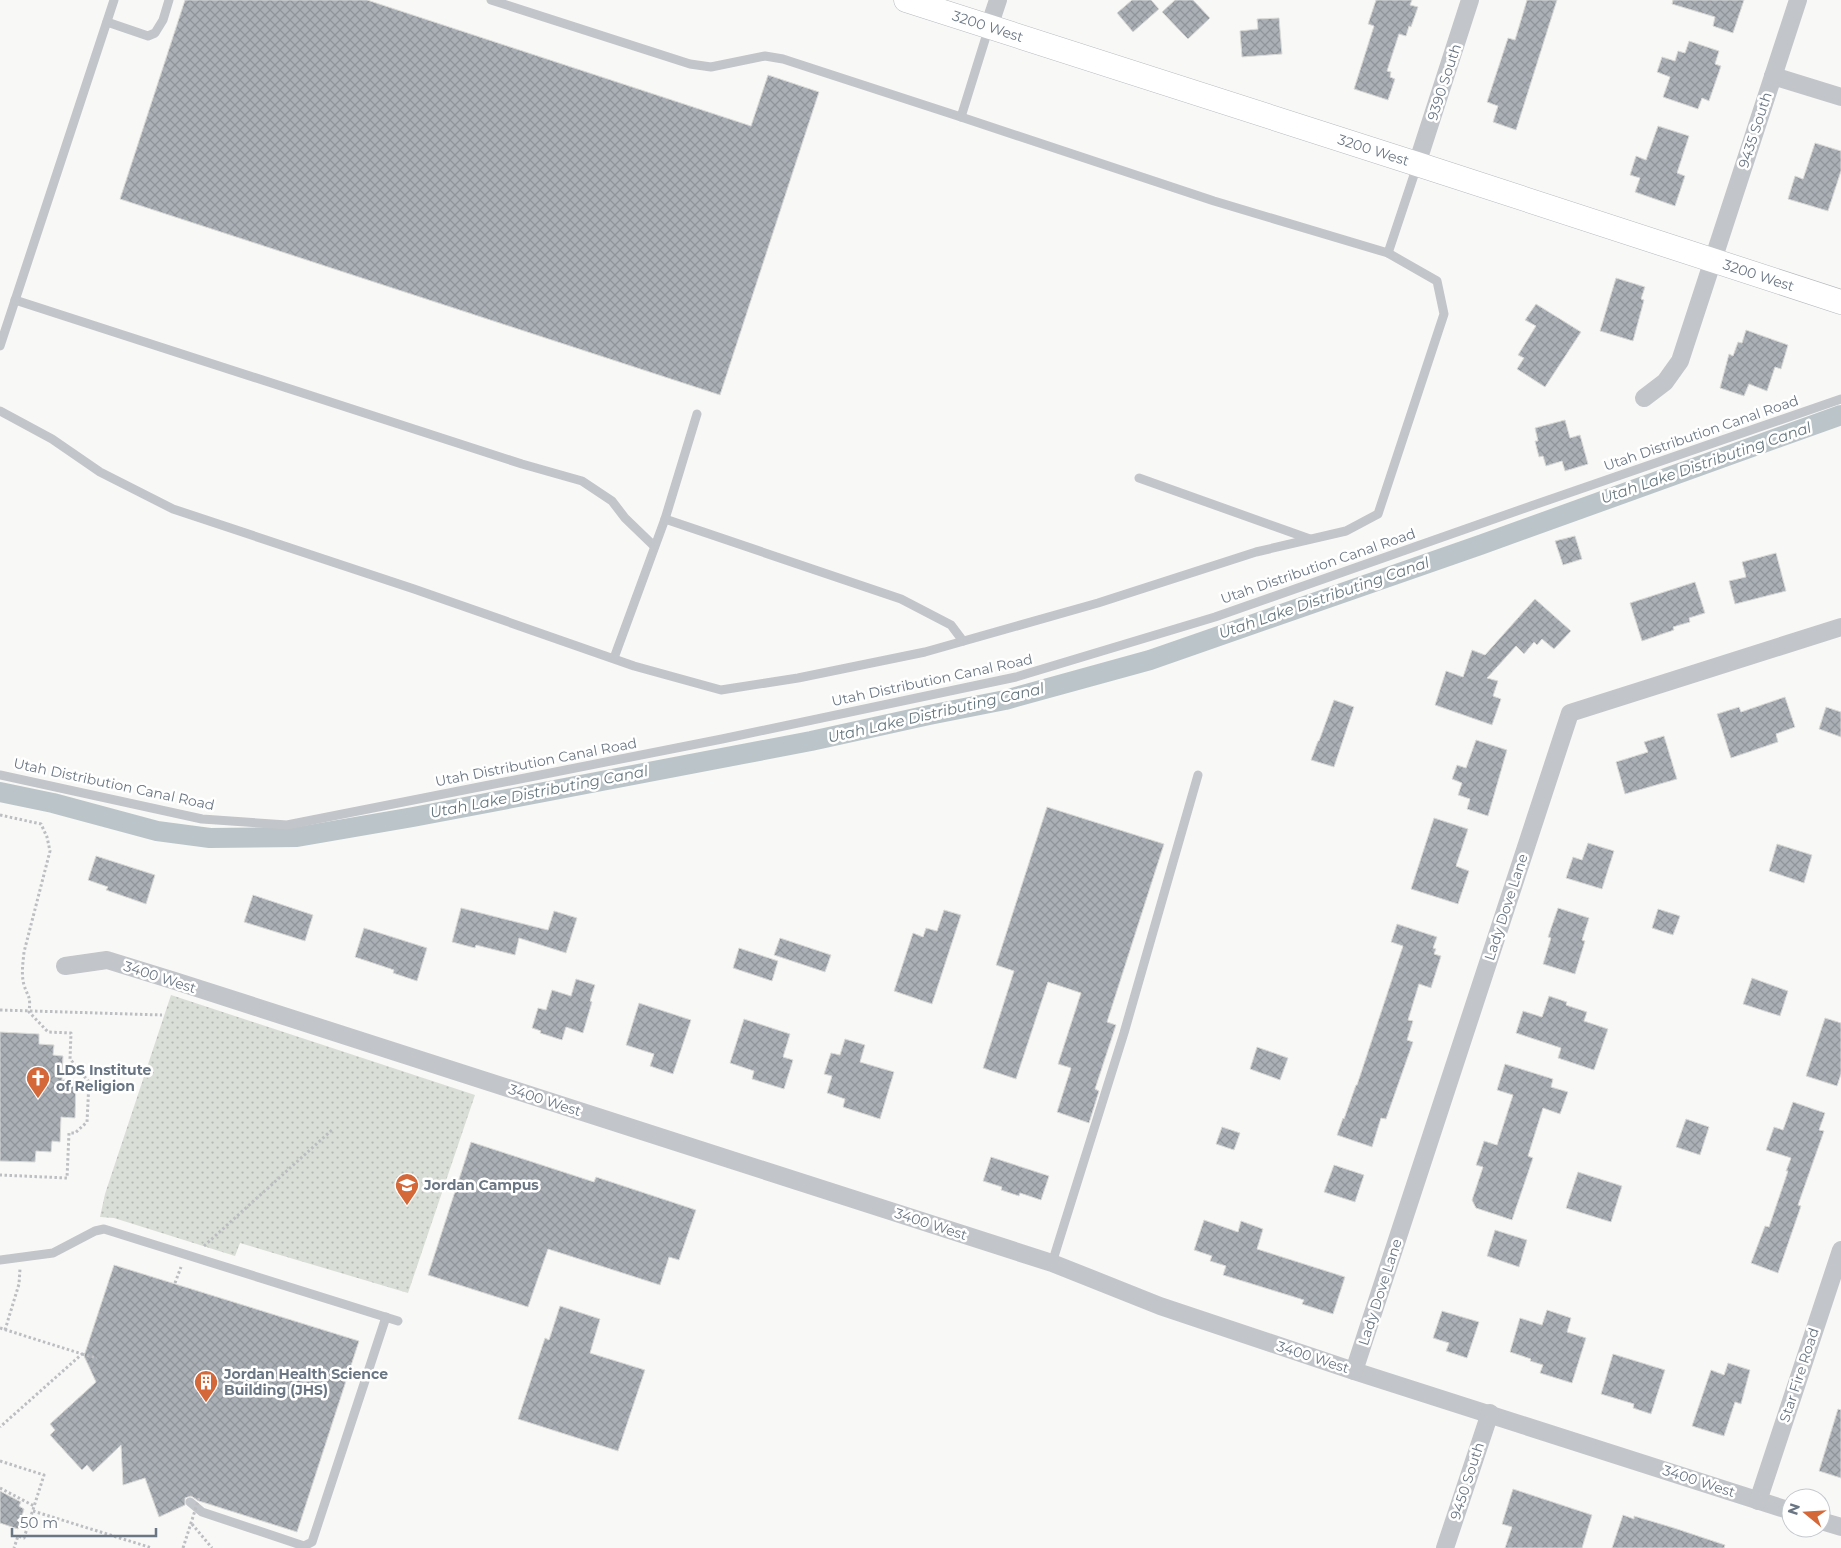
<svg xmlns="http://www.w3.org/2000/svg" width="1841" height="1548" viewBox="0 0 1841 1548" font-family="Montserrat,sans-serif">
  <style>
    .grass { fill: url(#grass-dots) }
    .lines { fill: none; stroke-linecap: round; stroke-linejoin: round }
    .canal { stroke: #bbc4c9; stroke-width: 20 }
    .building { fill: url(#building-cross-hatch); stroke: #dadad8 }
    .secondary-casing { stroke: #b5b9bd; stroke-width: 25 }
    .path { stroke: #bcbec1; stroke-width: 3; stroke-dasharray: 2.5 2.5; stroke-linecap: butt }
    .lane { stroke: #c2c5c9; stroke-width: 9 }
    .street { stroke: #c2c5c9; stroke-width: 18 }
    .secondary { stroke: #fff; stroke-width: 24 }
    .path-bridge { stroke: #bcbec1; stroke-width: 3; stroke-dasharray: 2.5 2.5; stroke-linecap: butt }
    .labels { text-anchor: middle; stroke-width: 5; stroke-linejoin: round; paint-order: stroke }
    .street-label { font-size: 14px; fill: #6a7684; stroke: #fff }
    .poi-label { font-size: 14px; font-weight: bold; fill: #6a7684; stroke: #fff; text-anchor: start }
    .water-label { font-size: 15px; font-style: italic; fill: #66777f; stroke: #fff }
  </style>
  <defs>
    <pattern id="grass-dots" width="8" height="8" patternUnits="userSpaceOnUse" patternTransform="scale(1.25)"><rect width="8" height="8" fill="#d9ded7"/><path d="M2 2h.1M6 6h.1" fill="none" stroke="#b4b9b4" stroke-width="1.8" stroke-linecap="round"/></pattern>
    <pattern id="building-cross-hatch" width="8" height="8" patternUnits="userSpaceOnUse" patternTransform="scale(1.25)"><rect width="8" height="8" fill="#aab0b6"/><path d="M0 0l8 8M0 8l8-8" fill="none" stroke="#8e949a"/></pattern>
  </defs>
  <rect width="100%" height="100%" fill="#f8f8f6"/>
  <path class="grass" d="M171 995 475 1095 408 1293 240 1243 235 1256 114 1218 100 1217 105 1194Z"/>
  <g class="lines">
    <path class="canal" d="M0 792 53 803 157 831 210 838 297 837 413 817 811 741 929 715 1005 700 1150 660 1480 545 1841 415"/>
  </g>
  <g class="building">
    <path d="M185 0H367L751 126 768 75 819 92 720 395 120 199Z"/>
    <path d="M1132 0H1151L1159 9 1133 32 1117 13Z"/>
    <path d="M1175 0H1193L1210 18 1188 39 1162 12Z"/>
    <path d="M1376 0H1412L1410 5 1418 7 1411 27 1409 26 1406 36 1399 34 1387 71 1391 72 1390 77 1395 79 1388 100 1354 89 1374 26 1368 24Z"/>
    <path d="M1527 0H1557L1516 130 1493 122 1498 106 1487 102 1508 38 1515 40Z"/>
    <path d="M1673 0H1744L1733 33 1713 26 1715 17 1672 4Z"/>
    <path d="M1279 18 1282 54 1242 57 1240 31 1258 29 1257 19Z"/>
    <path d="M1689 41 1719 51 1715 64 1721 66 1709 101 1702 98 1698 109 1663 97 1670 77 1657 72 1662 57 1675 61 1678 51 1685 53Z"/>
    <path d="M1658 126 1689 136 1677 173 1685 176 1675 206 1635 192 1640 178 1630 175 1636 156 1646 160Z"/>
    <path d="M1815 143 1841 151V171L1828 211 1788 199 1795 176 1803 179Z"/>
    <path d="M1616 278 1645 287 1641 299 1644 300 1633 341 1600 331Z"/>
    <path d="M1536 304 1581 332 1545 387 1517 369 1524 358 1518 355 1536 326 1525 320Z"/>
    <path d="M1746 330 1788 345 1781 369 1775 367 1767 391 1749 384 1744 396 1720 388 1729 354 1733 356 1738 342 1742 343Z"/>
    <path d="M1565 420 1570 438 1580 435 1588 464 1565 471 1562 461 1546 466 1543 456 1539 457 1535 441H1538L1535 428Z"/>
    <path d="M1575 536 1582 559 1563 565 1555 541Z"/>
    <path d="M1776 553 1786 591 1735 604 1729 581 1746 577 1742 562Z"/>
    <path d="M1695 582 1705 613 1689 618 1690 622 1673 627 1674 630 1642 641 1630 603Z"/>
    <path d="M1535 599 1571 631 1554 649 1542 639 1537 645 1534 642 1524 654 1516 646 1487 678 1498 681 1493 696 1501 699 1492 725 1435 705 1446 671 1463 677 1472 650 1485 655Z"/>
    <path d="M1785 697 1795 727 1776 734 1778 742 1731 758 1717 714 1739 707 1741 712Z"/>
    <path d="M1334 700 1354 707 1334 767 1311 760 1318 741H1319Z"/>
    <path d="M1826 707 1841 712V737L1819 729Z"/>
    <path d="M1664 736 1677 779 1625 794 1616 762 1648 752 1644 742Z"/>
    <path d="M1476 740 1507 750 1488 816 1467 809 1470 799 1458 795 1462 783 1452 779 1457 765 1466 768Z"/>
    <path d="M1047 807 1164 844 1107 1022 1116 1025 1095 1089 1099 1091 1089 1123 1057 1112 1071 1068 1058 1064 1081 993 1048 982 1016 1079 983 1068 1014 971 996 965Z"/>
    <path d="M1434 818 1468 829 1456 866 1469 871 1458 904 1411 889Z"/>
    <path d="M1588 843 1614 851 1602 889 1566 878 1573 857 1582 860Z"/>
    <path d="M1777 844 1812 855 1804 883 1769 871Z"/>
    <path d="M96 856 155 875 146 904 106 890 108 887 88 880Z"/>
    <path d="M253 895 313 915 305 941 244 922Z"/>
    <path d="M461 908 548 930 554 911 577 918 566 953 519 938 515 955 476 945 475 948 452 942Z"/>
    <path d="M1558 908 1589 918 1582 940 1585 941 1575 974 1543 964 1551 938 1548 937Z"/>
    <path d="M1658 909 1680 916 1673 935 1652 928Z"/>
    <path d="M944 910 961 915 932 1004 894 991 913 933 923 937 926 928 937 931Z"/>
    <path d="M1397 924 1437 937 1433 948 1436 949 1434 954 1441 956 1431 988 1419 984 1408 1020 1413 1021 1407 1040 1413 1042 1386 1119 1381 1118 1372 1147 1337 1135 1343 1118 1344 1119 1356 1085H1357L1403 946 1391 942Z"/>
    <path d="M364 928 427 948 417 981 393 973 394 970 355 957Z"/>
    <path d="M780 938 831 955 825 972 774 955Z"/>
    <path d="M739 948 778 961 772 981 733 968Z"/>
    <path d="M1752 978 1788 991 1780 1016 1743 1004Z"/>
    <path d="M576 979 595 985 590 1001 592 1002 583 1033 566 1027 562 1040 540 1033 541 1031 532 1028 538 1008 546 1010 552 990 571 996Z"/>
    <path d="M1549 996 1567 1002 1566 1005 1587 1012 1584 1021 1608 1029 1594 1070 1558 1058 1561 1048 1516 1033 1523 1011 1542 1017Z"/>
    <path d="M639 1003 691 1020 673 1074 650 1066 654 1054 626 1045Z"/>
    <path d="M1825 1018 1841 1023V1074L1837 1086 1806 1076Z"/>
    <path d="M744 1019 790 1034 783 1057 793 1060 784 1089 752 1079 754 1071 730 1063Z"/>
    <path d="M0 1032 39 1034V1044L54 1045 53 1055 63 1056 62 1080H76L75 1118 61 1117 60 1142 52 1141 51 1152 36 1151 35 1162 0 1161Z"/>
    <path d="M845 1039 865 1045 860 1062 894 1072 880 1119 843 1107 845 1099 827 1093 832 1076 824 1074 831 1053 840 1055Z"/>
    <path d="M1257 1047 1288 1058 1280 1080 1250 1069Z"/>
    <path d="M1505 1064 1553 1079 1551 1087 1568 1092 1560 1114 1543 1108 1528 1156 1533 1158 1512 1220 1476 1208 1472 1200 1483 1167 1476 1165 1484 1141 1497 1145 1513 1095 1497 1090Z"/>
    <path d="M1793 1102 1825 1113 1819 1130 1824 1131 1798 1205 1801 1206 1778 1273 1751 1263 1765 1226 1769 1227 1788 1171H1786L1791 1158 1766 1150 1774 1127 1783 1130Z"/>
    <path d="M1686 1119 1709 1127 1700 1155 1676 1147Z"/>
    <path d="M1222 1127 1240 1133 1234 1150 1216 1144Z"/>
    <path d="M471 1142 594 1182 596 1177 696 1210 679 1260 669 1257 660 1285 548 1249 528 1307 428 1275Z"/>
    <path d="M991 1157 1049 1176 1041 1200 1020 1193 1019 1196 1001 1190 1002 1187 983 1181Z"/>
    <path d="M1334 1165 1364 1175 1355 1202 1324 1192Z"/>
    <path d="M1578 1172 1622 1186 1611 1222 1566 1208Z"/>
    <path d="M1204 1220 1238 1232 1241 1221 1263 1229 1257 1249 1345 1277 1333 1314 1302 1304 1304 1300 1223 1275 1226 1266 1210 1261 1212 1256 1194 1250Z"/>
    <path d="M1495 1230 1527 1240 1519 1267 1487 1256Z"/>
    <path d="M114 1265 359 1341 297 1532 199 1501 191 1496 185 1498V1505L159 1517 145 1478 123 1485 121 1445 93 1472 87 1465 82 1470 50 1435 55 1430 50 1424 96 1382 84 1356Z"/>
    <path d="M560 1306 600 1319 590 1353 645 1370 618 1451 518 1419 545 1338 549 1340Z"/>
    <path d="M1547 1310 1571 1318 1567 1332 1586 1338 1572 1383 1540 1373 1543 1365 1530 1361 1531 1359 1510 1352 1520 1318 1542 1325Z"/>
    <path d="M1442 1311 1479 1322 1467 1358 1446 1351 1449 1343 1433 1338Z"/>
    <path d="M1613 1354 1665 1370 1651 1414 1633 1408 1634 1404 1601 1394Z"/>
    <path d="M1728 1363 1750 1370 1741 1404 1735 1402 1724 1436 1692 1426 1711 1370 1724 1375Z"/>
    <path d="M1838 1409 1841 1410V1478L1819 1471Z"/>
    <path d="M1513 1489 1592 1515 1582 1548H1505L1512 1527 1502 1524Z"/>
    <path d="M0 1491 21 1502 19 1506 24 1509 18 1529 0 1523Z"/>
    <path d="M1623 1515 1634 1519V1516L1674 1528 1725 1545 1724 1548H1612Z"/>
  </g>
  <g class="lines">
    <g class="secondary-casing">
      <g id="secondary">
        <path id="s1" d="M906 0 1417 164 1841 302"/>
      </g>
    </g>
    <g class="path">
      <path d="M0 815 41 824 47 837 50 851 24 952C23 963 21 974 24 985 28 998 31 995 29 1012L48 1032 71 1033 70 1059 89 1082 87 1122 75 1133H69L67 1178 0 1175"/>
      <path d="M0 1010 162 1015"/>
      <path d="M204 1246 333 1129"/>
      <path d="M175 1283 181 1267"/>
      <path d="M0 1328 82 1354 0 1427"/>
      <path d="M5 1330 19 1284 20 1269"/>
      <path d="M82 1354 97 1358"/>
      <path d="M0 1461 44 1475 24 1538 18 1536 14 1548"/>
      <path d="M0 1488 34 1506"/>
      <path d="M33 1511 152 1548"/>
      <path d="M192 1524 212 1548"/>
    </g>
    <g class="lane">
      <path d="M491 0 690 64 711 67 765 56 783 59 961 117 989 27"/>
      <path d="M107 22 148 36 155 33 163 20 169 0"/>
      <path d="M1388 253 1417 166"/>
      <path d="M15 300 522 464 582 481 612 501 625 518 654 546"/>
      <path d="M0 346 114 0"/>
      <path d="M0 411 52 439 100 472 173 509 414 589 634 666 721 690 798 678 925 652 1098 603 1256 552 1346 531 1378 514 1444 314 1437 281 1388 253 1214 201 961 117"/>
      <path d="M1139 478 1310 539"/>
      <path d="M665 519 901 599 951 625 963 641"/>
      <path d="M614 658 665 519 697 414"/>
      <path d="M0 775 202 819 287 825 722 739 1016 677 1215 617 1531 506 1841 399"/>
      <path d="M0 1260 53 1253 95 1231 104 1229 398 1321"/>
      <path d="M1052 1263 1124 1033 1198 775"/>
      <path d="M190 1502 202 1512 304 1546 312 1542 386 1317"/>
    </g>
    <g class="street">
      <path d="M989 27 998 0"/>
      <path d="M1773 76 1841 97"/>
      <path d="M1417 164 1470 0"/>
      <path d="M1644 398 1665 382 1680 361 1798 0"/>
      <path d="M65 966 107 960 175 981 1052 1263 1160 1306 1354 1371 1791 1511"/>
      <path d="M1354 1371 1570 713 1841 627"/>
      <path d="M1758 1501 1841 1250"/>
      <path d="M1821 1521 1841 1527"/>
      <path d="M1445 1548 1490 1413"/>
    </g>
    <use href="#secondary" class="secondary"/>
    <path class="path-bridge" d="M183 1548 199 1498"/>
  </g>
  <defs>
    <g id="church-pin" transform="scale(1.25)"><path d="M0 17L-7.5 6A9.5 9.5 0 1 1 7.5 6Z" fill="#d46839" stroke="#fff"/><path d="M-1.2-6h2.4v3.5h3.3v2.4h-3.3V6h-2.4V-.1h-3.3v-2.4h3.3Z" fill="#fff"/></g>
    <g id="university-pin" transform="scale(1.25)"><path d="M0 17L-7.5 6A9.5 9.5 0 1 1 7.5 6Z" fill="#d46839" stroke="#fff"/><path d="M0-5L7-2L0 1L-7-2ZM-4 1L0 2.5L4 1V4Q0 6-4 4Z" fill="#fff"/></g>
    <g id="building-pin" transform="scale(1.25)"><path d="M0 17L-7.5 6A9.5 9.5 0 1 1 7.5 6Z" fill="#d46839" stroke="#fff"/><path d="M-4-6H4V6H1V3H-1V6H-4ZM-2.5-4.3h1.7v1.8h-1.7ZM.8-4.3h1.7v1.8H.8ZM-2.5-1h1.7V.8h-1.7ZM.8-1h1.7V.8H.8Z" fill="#fff"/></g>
  </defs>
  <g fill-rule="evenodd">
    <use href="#church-pin" x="38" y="1078"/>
    <use href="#university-pin" x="407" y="1185"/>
    <use href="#building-pin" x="206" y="1382"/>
  </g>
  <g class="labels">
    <g class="street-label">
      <text dy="5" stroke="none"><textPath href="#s1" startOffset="86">3200 West</textPath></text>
      <text transform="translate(1444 82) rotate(-72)" y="5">9390 South</text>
      <text transform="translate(1755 130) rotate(-72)" y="5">9435 South</text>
      <text dy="5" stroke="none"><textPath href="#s1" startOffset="491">3200 West</textPath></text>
      <text dy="5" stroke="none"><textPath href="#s1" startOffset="896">3200 West</textPath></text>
      <text transform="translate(1701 433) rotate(-19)" y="5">Utah Distribution Canal Road</text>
      <text transform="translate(1318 566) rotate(-19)" y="5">Utah Distribution Canal Road</text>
      <text transform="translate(932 680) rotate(-12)" y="5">Utah Distribution Canal Road</text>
      <text transform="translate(536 762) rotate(-11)" y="5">Utah Distribution Canal Road</text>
      <text transform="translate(114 784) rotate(12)" y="5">Utah Distribution Canal Road</text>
      <text transform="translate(1506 907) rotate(-72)" y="5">Lady Dove Lane</text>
      <text transform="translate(160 977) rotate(18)" y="5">3400 West</text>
      <text transform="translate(545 1100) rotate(18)" y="5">3400 West</text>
      <text transform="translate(931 1224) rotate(18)" y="5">3400 West</text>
      <text transform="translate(1380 1292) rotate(-72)" y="5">Lady Dove Lane</text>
      <text transform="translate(1313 1357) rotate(18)" y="5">3400 West</text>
      <text transform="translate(1799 1375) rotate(-72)" y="5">Star Fire Road</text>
      <text transform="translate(1467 1481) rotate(-72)" y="5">9450 South</text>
      <text transform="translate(1699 1481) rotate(18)" y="5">3400 West</text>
    </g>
    <g class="poi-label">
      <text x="56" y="1075">LDS Institute<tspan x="56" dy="16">of Religion</tspan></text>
      <text x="424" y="1190">Jordan Campus</text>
      <text x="224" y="1379">Jordan Health Science<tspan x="224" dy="16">Building (JHS)</tspan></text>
    </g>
    <g class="water-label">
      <text transform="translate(1706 463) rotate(-19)" y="5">Utah Lake Distributing Canal</text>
      <text transform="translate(1324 598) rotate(-19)" y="5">Utah Lake Distributing Canal</text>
      <text transform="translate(936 713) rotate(-13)" y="5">Utah Lake Distributing Canal</text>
      <text transform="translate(539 792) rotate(-11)" y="5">Utah Lake Distributing Canal</text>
    </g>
  </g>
  <g transform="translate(1806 1513) rotate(288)"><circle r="24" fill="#ffffff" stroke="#c3c8ce"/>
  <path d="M0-4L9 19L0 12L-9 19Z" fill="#d46839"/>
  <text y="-8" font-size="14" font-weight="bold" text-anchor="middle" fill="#6a7684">N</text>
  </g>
  <path d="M12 1528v8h144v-8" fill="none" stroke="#6a7684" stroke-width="2.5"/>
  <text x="20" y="1528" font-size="15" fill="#6a7684" stroke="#ffffff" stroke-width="4" paint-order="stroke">50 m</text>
</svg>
